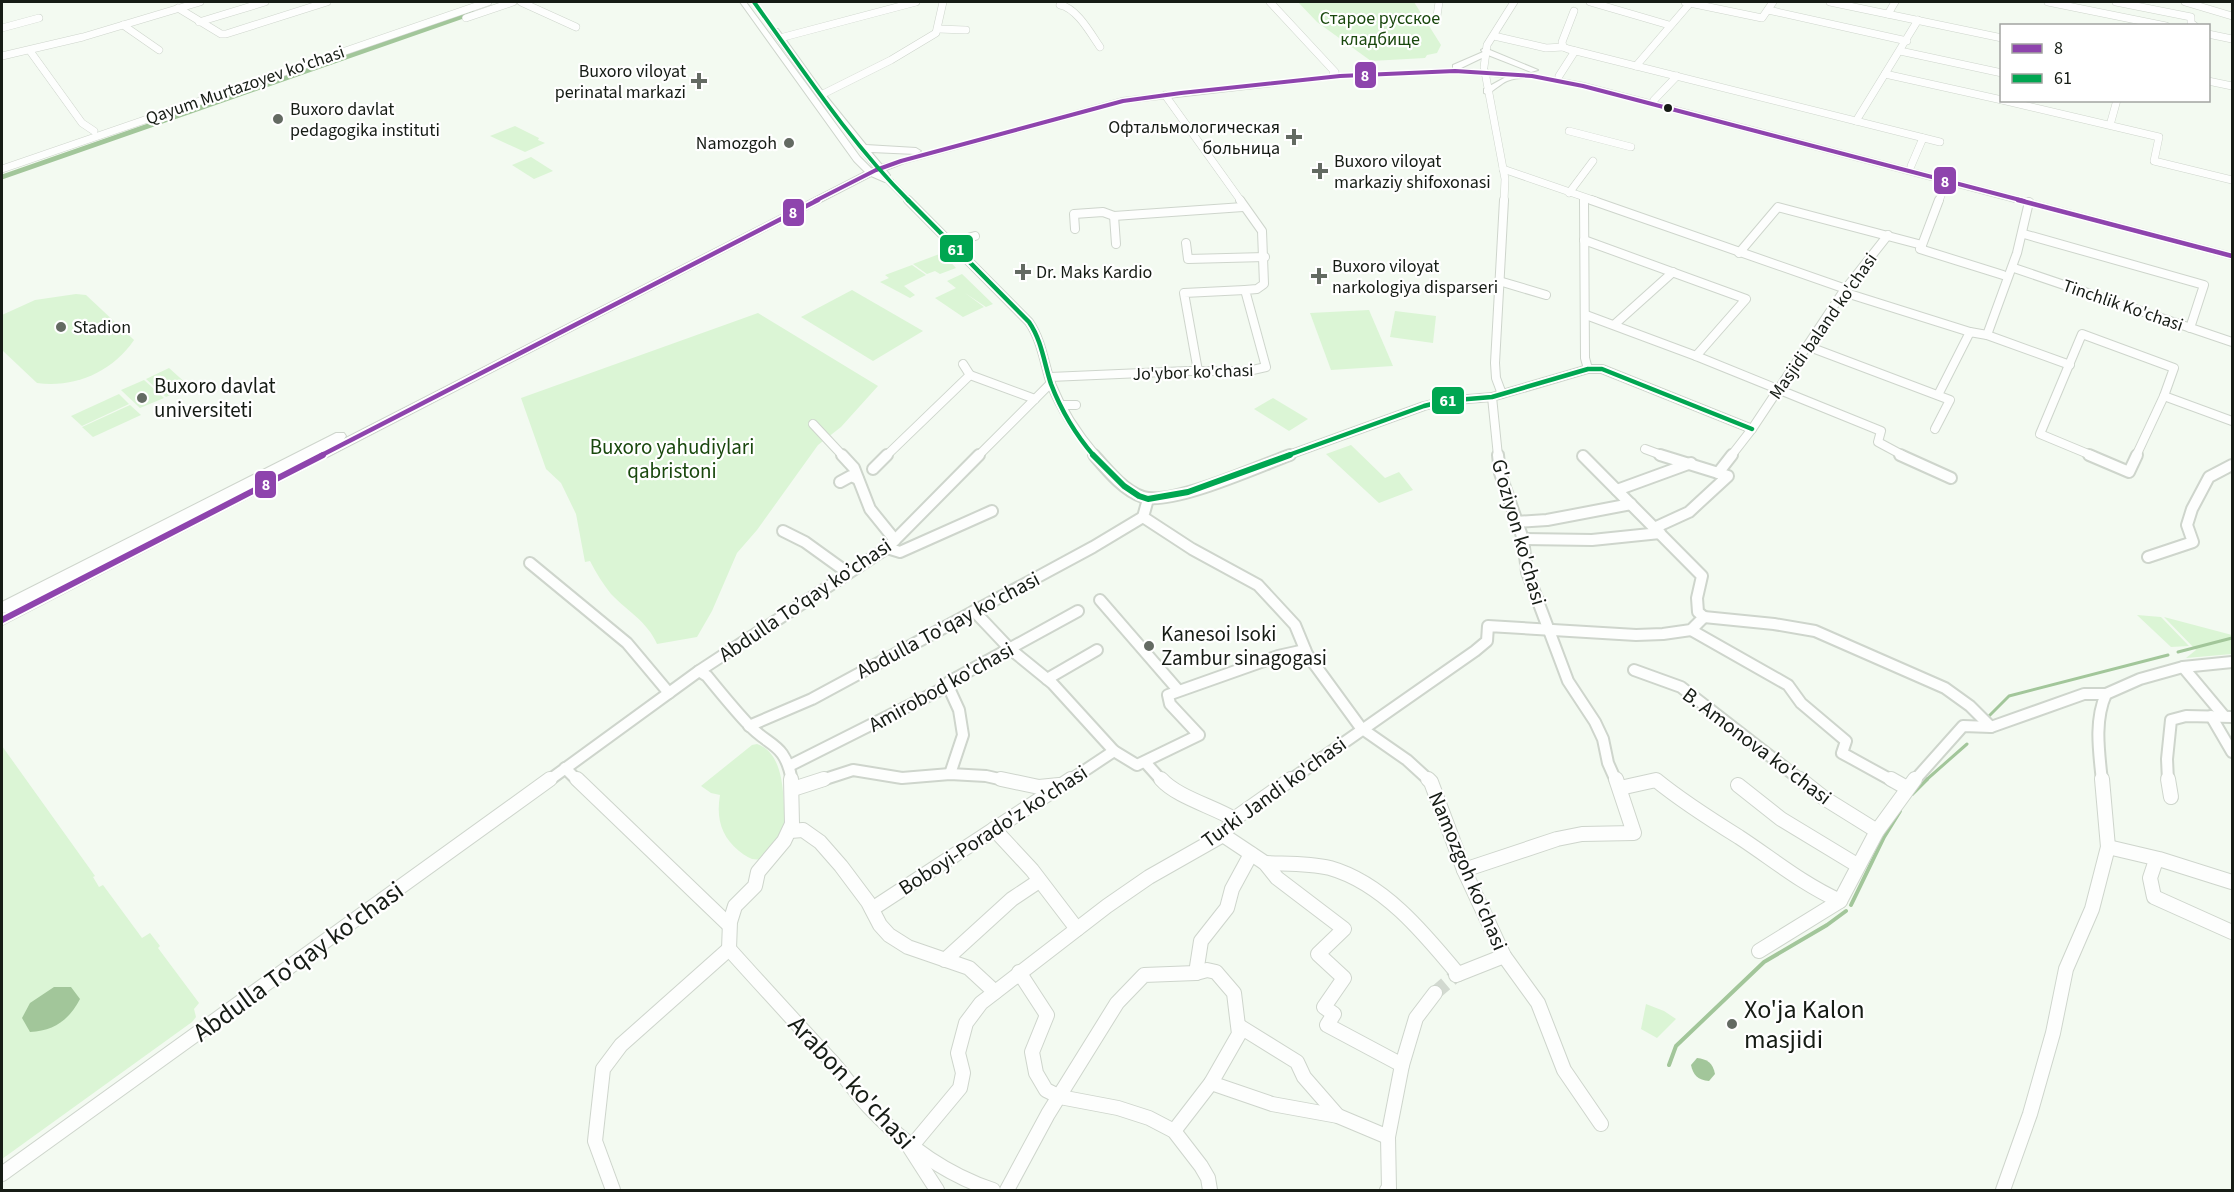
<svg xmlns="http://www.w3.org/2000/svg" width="2234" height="1192" viewBox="0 0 2234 1192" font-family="'Source Sans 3',sans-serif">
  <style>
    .green { fill: #dbf5d5 }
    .water { fill: #a2c69a }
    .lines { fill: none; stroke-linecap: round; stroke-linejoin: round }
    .stream-far1 { stroke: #a2c69a; stroke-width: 3 }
    .stream { stroke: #a2c69a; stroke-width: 4 }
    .canal { stroke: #a2c69a; stroke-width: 5 }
    .minor-tunnel { stroke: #d2d9d0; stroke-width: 14; stroke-dasharray: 14 7; stroke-linecap: butt }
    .minor-far3-casing { stroke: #ced5cc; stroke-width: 8 }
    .minor-far2-casing { stroke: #ced5cc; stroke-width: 10 }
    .minor-far1-casing { stroke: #ced5cc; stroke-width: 14 }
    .minor-casing { stroke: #ced5cc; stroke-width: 16 }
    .major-casing { stroke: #ced5cc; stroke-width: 2 }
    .minor-far3 { stroke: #fdfefd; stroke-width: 7 }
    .minor-far2 { stroke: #fdfefd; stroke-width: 8 }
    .minor-far1 { stroke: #fdfefd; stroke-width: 10 }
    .minor { stroke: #fdfefd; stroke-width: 14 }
    .major { fill: #fdfefd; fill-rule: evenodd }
    .bus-1-far2-casing { stroke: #fff; stroke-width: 7 }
    .bus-1-far1-casing { stroke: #fff; stroke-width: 8 }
    .bus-1-casing { stroke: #fff; stroke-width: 10 }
    .bus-2-far2-casing { stroke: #fff; stroke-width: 7 }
    .bus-2-far1-casing { stroke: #fff; stroke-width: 8 }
    .bus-2-casing { stroke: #fff; stroke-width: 10 }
    .bus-1-far2 { stroke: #8e44ad; stroke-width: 4 }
    .bus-1-far1 { stroke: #8e44ad; stroke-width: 4.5 }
    .bus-1 { stroke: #8e44ad; stroke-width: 6 }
    .bus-2-far2 { stroke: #00a651; stroke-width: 4 }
    .bus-2-far1 { stroke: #00a651; stroke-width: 4.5 }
    .bus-2 { stroke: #00a651; stroke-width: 6 }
    .poi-dot { fill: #636a62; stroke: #fff; stroke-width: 2 }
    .bus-dot { fill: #161c15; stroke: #fff; stroke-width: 2 }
    .labels { text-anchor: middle; stroke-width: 4.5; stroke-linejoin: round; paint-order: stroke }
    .far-park-label { font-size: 18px; fill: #19480d; stroke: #fff }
    .far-poi-label { font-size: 18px; fill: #161c15; stroke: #fff; text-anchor: start }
    .far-street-label { font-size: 18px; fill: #161c15; stroke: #fff }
    .poi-label { font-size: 21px; fill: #161c15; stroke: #fff; text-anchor: start }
    .park-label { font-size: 21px; fill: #19480d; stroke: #fff }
    .street-label { font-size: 21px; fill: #161c15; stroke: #fff }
    .near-street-label { font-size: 26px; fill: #161c15; stroke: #fff }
    .near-poi-label { font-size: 26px; fill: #161c15; stroke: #fff; text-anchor: start }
    .line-badge { stroke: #fff; stroke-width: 2 }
    .badge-label { font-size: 16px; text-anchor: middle; font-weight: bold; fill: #fff }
  </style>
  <rect width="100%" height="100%" fill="#f3faf1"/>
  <g class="green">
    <path d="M1298 2H1414L1441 45 1437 53 1427 55 1425 58 1371 61 1317 22Z"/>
    <path d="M515 126 539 138 538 140 545 143 525 152 490 136Z"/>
    <path d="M531 157 553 171 534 179 512 165Z"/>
    <path d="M942 253 956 268 940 274 935 271 927 274 913 264Z"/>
    <path d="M912 265 926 275 904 286 915 295 910 298 880 282 889 278 885 275Z"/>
    <path d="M962 274 993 304 986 307 965 293 984 307 963 317 935 298 956 288 947 281Z"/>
    <path d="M852 290 923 331 873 361 801 317Z"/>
    <path d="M76 294 86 295 134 340C112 372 75 388 37 383L2 350V315L35 300Z"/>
    <path d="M1369 310 1393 366 1331 370 1310 313Z"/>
    <path d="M1395 311 1436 316 1433 343 1390 337Z"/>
    <path d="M758 313 878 386 841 427 818 445 757 530 737 553 712 611 697 637 657 644C647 621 627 611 611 594 603 584 596 573 590 561L585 562 576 514 561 483 546 469 521 398Z"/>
    <path d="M169 368 189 386 166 397 146 379Z"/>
    <path d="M144 380 164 398 140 408 121 390Z"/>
    <path d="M119 394 129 404 82 426 71 416Z"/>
    <path d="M1273 398 1308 419 1289 431 1254 409Z"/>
    <path d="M130 405 141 415 93 437 82 427Z"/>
    <path d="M1351 445 1385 478 1399 472 1413 490 1379 503 1326 454Z"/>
    <path d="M2137 615 2161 617 2189 646 2171 647Z"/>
    <path d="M2164 617 2232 635V654L2186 658 2196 650Z"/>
    <path d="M757 744C787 754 783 803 785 828V832L761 859C752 861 747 857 739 851 721 836 716 818 720 795L711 793 701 786 752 745Z"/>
    <path d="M2 746 95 876 93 877 99 887 103 885 142 938 150 933 160 946 158 948 199 1003 194 1009 196 1017 192 1022 2 1159Z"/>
    <path d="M1646 1004 1664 1011 1676 1019 1657 1038 1641 1029Z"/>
  </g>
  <g class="water">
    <path d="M54 987H71L80 999C69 1020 54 1031 30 1032L22 1018 30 1003Z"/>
    <path d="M1697 1058C1707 1059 1713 1063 1715 1074L1709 1081C1698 1080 1693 1075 1691 1065Z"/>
  </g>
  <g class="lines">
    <g class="stream-far1">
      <path d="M2178 652 2232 638"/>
      <path d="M1988 717 2009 696 2168 655"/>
      <path d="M1925 781 1967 744"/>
    </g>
    <g class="stream">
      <path d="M1912 794 1927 779"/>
      <path d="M1851 905 1884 837 1900 811"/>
      <path d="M1669 1065 1676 1046 1764 962 1827 925 1846 911"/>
    </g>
    <path class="canal" d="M2 177 472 13"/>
    <path class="minor-tunnel" d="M1435 993 1456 975"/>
    <g class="minor-far3-casing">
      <g id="minor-far3">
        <path d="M521 2 576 27"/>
        <path d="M1062 2 1060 5C1077 8 1091 34 1100 47"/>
        <path d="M1270 2 1335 72H1333"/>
        <path d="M1590 2 1669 25"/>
        <path d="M1685 2 1762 18 1773 2"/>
        <path d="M1830 2 2002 38"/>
        <path d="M2048 2 2166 26"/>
        <path d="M2116 2 2191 17V23L2195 26"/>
        <path d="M2185 2 2232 16"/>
        <path d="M178 8 221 34H226L327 2"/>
        <path d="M1768 10 1907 41"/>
        <path d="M1574 11 1562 42 1563 47 1568 49 1940 142"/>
        <path d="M1888 14 1895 2"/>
        <path d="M1437 16 1439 2"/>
        <path d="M466 18 513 2"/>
        <path d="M199 22 265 2"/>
        <path d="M123 25 159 50"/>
        <path d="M2 28 39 18"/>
        <path d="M938 29 966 30"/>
        <path d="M2208 34 2232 39"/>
        <path d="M1494 36 1546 48 1563 47"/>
        <path d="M780 38 916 2"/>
        <path d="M30 51 82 123 94 131"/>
        <path d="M1900 51 2002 73"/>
        <path d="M2 56 83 37 200 2"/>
        <path d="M1636 66 1691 2"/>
        <path d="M1484 67 1487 45 1514 2"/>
        <path d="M1485 72 1505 179 1504 201"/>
        <path d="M1885 74 2002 100"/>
        <path d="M1559 76 1575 51"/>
        <path d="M2208 81 2232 86"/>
        <path d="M821 95 891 60 936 33 943 2"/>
        <path d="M1165 95 1241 201"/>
        <path d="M1654 100 1677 76"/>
        <path d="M2002 100 2159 137 2154 161 2232 180"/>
        <path d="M1856 121 1918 20"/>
        <path d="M2110 125 2117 100"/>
        <path d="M1569 131 1631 147"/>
        <path d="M1911 166 1923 138"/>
        <path d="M2 169 488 2"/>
        <path d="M1503 169 1596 201"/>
        <path d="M888 180 909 201"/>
        <path d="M1569 193 1593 161"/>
        <path d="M1584 199V201"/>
        <path d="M1939 201 1947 180"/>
      </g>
    </g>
    <g class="minor-far2-casing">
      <g id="minor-far2">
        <path d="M908 200 1029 322C1042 341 1044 363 1051 384 1062 411 1077 434 1096 456"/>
        <path d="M1584 200 1585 358 1588 369"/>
        <path d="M1591 200 1846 289"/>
        <path d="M1114 216 1116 244"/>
        <path d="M1075 229 1074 214 1103 212 1114 216 1243 207"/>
        <path d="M2024 234 2204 285 2190 328"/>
        <path d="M1584 240 1746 299 1696 356"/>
        <path d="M950 243 975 236"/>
        <path d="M1186 243 1188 259 1265 257"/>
        <path d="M1922 245 1920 249 2003 275"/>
        <path d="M1922 245 1939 200"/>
        <path d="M1739 253 1778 207 1922 245"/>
        <path d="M2014 268 2232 342"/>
        <path d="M1499 281 1546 295"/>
        <path d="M1843 292 1970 332"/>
        <path d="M1586 315 1696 356 1881 431 1878 442 1904 456"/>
        <path d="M1615 324 1673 272"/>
        <path d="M1987 335 2017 253 2029 202"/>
        <path d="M1807 346 1950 400 1935 429"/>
        <path d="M1198 371 1184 293 1245 290"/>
        <path d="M970 375 1035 399"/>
        <path d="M1050 377 1188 371H1248L1266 367 1245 290 1257 289 1264 284 1262 231 1240 200"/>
        <path d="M1502 394 1496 378 1495 363 1504 200"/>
        <path d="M1938 395 1970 332 1987 335 2070 365"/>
        <path d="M2164 396 2232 421"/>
        <path d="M1492 397 1498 456"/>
        <path d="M1062 405H1076"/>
        <path d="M813 424 843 456"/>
        <path d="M1645 449 1664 456"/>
        <path d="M886 456 970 375 963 364"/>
        <path d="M978 456 1051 383"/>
        <path d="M1286 456 1424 406 1444 401 1492 397 1588 369H1602L1752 429"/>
        <path d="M1731 456 1752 429 1843 292 1888 235"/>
        <path d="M2093 456 2040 434 2082 334 2174 368 2164 396 2136 456"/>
      </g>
    </g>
    <g class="minor-far1-casing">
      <g id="minor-far1">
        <path d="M842 455 854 468 870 509 895 540"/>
        <path d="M1094 455C1107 470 1124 491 1143 497 1172 506 1259 466 1290 455"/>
        <path d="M1498 455 1500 473 1523 539 1527 572 1568 681 1595 722 1603 739 1608 763 1616 781"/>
        <path d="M1900 455 1951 478"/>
        <path d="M2089 455 2129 472 2137 455"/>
        <path d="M873 469 887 455"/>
        <path d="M1718 473 1732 455"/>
        <path d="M840 482 851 476 858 479"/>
        <path d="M1617 490 1691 463"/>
        <path d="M1148 499 1143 517 1192 549 1258 585 1295 625 1307 654 1361 728 1407 760 1430 781"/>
        <path d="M1516 522 1547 520 1631 504"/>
        <path d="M1654 528 1689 512 1728 476 1660 455"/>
        <path d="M783 531 805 542 848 573"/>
        <path d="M1523 539 1592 540 1660 533"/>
        <path d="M887 548 900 552 992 511"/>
        <path d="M2148 557 2193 542 2187 525 2192 509 2209 477 2232 465"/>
        <path d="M530 563 627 643 669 693"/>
        <path d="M1100 600 1178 690"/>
        <path d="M974 611 1009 648 1052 683 1114 751 1137 765 1199 735 1170 704 1168 695 1278 656 1305 650"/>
        <path d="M1704 617 1774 624 1815 631 1945 688 1970 706 1991 727"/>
        <path d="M1691 630 1788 685 1801 703 1846 741 1842 753 1893 781"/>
        <path d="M2183 667 2224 716"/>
        <path d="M1634 670 1681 687 1802 781"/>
        <path d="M699 671 707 676C720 692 733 708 747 723 769 748 785 741 792 781"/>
        <path d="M1047 679 1097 650"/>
        <path d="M948 686 959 710 963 735 950 774"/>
        <path d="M2211 716 2232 752"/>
        <path d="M749 726 812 699 1093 547 1143 517"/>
        <path d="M1145 762 1162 781"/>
        <path d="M789 766 948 686 949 682 1078 611"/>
        <path d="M565 768 578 781"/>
        <path d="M548 781 699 671 887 548 979 455"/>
        <path d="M819 781 853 770 902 778 950 774 986 776 1008 781"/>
        <path d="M1069 781 1114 751"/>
        <path d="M1289 781 1475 651 1487 641 1488 626 1636 635 1663 634 1691 630 1704 617 1698 612 1697 598 1702 576 1583 456"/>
        <path d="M1653 781H1657"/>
        <path d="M1914 781 1963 726 1991 727 2084 694H2106L2140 679 2183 667 2232 662"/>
        <path d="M2102 781C2099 752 2094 721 2106 694"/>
        <path d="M2168 781 2167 759 2171 720 2186 716 2232 717"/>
      </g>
    </g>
    <g class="minor-casing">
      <g id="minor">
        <path d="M577 779 729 925"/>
        <path d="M1001 779 1039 787 1059 785"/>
        <path d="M1161 779C1177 797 1212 806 1234 819"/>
        <path d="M1428 779 1431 782 1464 870 1504 956 1538 1003 1564 1070 1601 1124"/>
        <path d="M1800 779 1824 798 1877 831"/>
        <path d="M1891 779 1907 788"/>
        <path d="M2168 779 2171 797"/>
        <path d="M1738 785 1781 819 1857 865"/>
        <path d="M1620 788 1656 780C1683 802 1710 819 1739 837 1774 860 1801 883 1840 901"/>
        <path d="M793 789 824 779"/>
        <path d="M994 829 1032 870 1077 929"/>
        <path d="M790 831 803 830 820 842 841 866 868 902 880 925 889 935 908 947 969 968 995 992"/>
        <path d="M1223 835 1265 863 1277 878 1344 929 1318 954 1344 978 1324 1007 1334 1014 1327 1025 1402 1065"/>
        <path d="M2108 847 2159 859 2232 882"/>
        <path d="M2156 860 2150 878 2154 897 2232 932"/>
        <path d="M1265 863C1287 864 1309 863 1330 868 1383 883 1424 933 1458 974"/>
        <path d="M1464 870 1557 839 1582 834 1634 833 1616 779"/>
        <path d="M872 909 1071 779"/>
        <path d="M729 949 730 922 735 906 755 886 758 872 784 841 792 824 791 779"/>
        <path d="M729 949C764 988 799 1026 834 1064 846 1078 856 1093 869 1107 904 1144 944 1174 993 1190"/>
        <path d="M1759 951 1840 901 1877 831 1915 779"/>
        <path d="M945 960 1012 899 1039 881"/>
        <path d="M1019 972 1047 1015 1032 1052 1036 1073 1046 1090 1060 1097 1118 1108 1149 1118 1174 1131 1201 1166 1208 1178 1210 1190"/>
        <path d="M1196 973 1201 941 1227 908 1232 889 1251 854"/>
        <path d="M1456 975 1504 956"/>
        <path d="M1239 1026 1297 1062 1304 1077 1338 1116"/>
        <path d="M1211 1083 1272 1104 1338 1116 1388 1137"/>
        <path d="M2 1174 550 779"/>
        <path d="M613 1190 595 1141 603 1069 621 1045 729 949"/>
        <path d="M937 1190 910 1148 960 1088 963 1073 958 1053 966 1023 981 1003 1107 906 1149 877 1223 835 1234 819 1291 779"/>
        <path d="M1007 1190 1048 1114 1117 1003 1144 975 1196 973 1207 970 1216 972 1234 993 1239 1034 1211 1083 1174 1131"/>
        <path d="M1387 1190 1389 1189 1388 1137 1402 1065 1416 1018 1435 993"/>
        <path d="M2003 1190 2030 1114 2053 1033 2066 969 2092 909 2108 847 2102 779"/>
      </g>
    </g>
    <g class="major-casing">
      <path id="major" d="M740 2H746L860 157 872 169 874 168 818 97 771 31 772 29H778L824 93 866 145 916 148 921 151 916 154 871 152 882 165 1123 98 1340 74 1453 69V65L1483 52 1481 50 1485 48 1538 70 1531 72 1488 55 1459 69 1532 74 1583 83 2232 253V259L1582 88C1559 84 1530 72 1507 81 1500 84 1494 91 1487 94L1484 93V89L1506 77 1455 73 1340 78 1124 103 904 163 886 170 890 175 888 177 893 180 891 182H885L871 176 2 625V614L6 612 2 613V602L336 433H344L346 436 344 439 865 172 854 161Z"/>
    </g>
    <use href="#minor-far3" class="minor-far3"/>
    <use href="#minor-far2" class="minor-far2"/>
    <use href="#minor-far1" class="minor-far1"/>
    <use href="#minor" class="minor"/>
    <use href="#major" class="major"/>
    <g class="bus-1-far2-casing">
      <path id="bus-1-far2" d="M815 201 876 170 901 161 1123 101 1181 93 1340 76 1455 71 1532 76 1583 86 2024 201"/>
    </g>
    <g class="bus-1-far1-casing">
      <g id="bus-1-far1">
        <path d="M2018 200 2232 256"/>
        <path d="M320 456 818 200"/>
      </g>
    </g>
    <g class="bus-1-casing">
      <path id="bus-1" d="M2 620 323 455"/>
    </g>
    <g class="bus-2-far2-casing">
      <path id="bus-2-far2" d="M754 2C803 70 850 142 909 201"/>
    </g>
    <g class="bus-2-far1-casing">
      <g id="bus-2-far1">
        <path d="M908 200 1029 322C1042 341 1044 363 1051 384 1061 410 1076 435 1094 456"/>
        <path d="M1286 456 1424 406 1444 401 1492 397 1588 369H1602L1752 429"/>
      </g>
    </g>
    <g class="bus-2-casing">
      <path id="bus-2" d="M1093 455 1124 486 1139 496 1148 499 1188 492 1290 455"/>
    </g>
    <use href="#bus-1-far2" class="bus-1-far2"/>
    <use href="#bus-1-far1" class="bus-1-far1"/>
    <use href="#bus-1" class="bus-1"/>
    <use href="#bus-2-far2" class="bus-2-far2"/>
    <use href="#bus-2-far1" class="bus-2-far1"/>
    <use href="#bus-2" class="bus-2"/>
  </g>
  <g class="poi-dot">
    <path d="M696 72h6v6h6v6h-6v6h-6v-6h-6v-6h6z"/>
    <circle cx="278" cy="119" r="6"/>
    <path d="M1291 128h6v6h6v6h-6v6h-6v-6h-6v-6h6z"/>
    <circle cx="789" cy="143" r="6"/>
    <path d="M1317 162h6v6h6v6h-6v6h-6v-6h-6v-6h6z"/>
    <path d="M1020 263h6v6h6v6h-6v6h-6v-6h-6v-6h6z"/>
    <path d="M1316 267h6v6h6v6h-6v6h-6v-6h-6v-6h6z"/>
    <circle cx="61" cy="327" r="6"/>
    <circle cx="142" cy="398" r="6"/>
    <circle cx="1149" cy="646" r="6"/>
    <circle cx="1732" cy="1024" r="6"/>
  </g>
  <circle class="bus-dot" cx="1668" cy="108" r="5"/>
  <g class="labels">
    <g class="far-park-label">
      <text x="1380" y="24">Старое русское<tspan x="1380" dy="21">кладбище</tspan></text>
    </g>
    <g class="far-poi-label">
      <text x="686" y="77" text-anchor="end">Buxoro viloyat<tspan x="686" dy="21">perinatal markazi</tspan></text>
      <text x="290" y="115">Buxoro davlat<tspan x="290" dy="21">pedagogika instituti</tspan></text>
      <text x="1280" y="133" text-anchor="end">Офтальмологическая<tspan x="1280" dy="21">больница</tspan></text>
      <text x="777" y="149" text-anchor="end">Namozgoh</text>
      <text x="1334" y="167">Buxoro viloyat<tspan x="1334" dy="21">markaziy shifoxonasi</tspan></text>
      <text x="1332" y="272">Buxoro viloyat<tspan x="1332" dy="21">narkologiya disparseri</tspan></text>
      <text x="1036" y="278">Dr. Maks Kardio</text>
      <text x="73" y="333">Stadion</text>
    </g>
    <g class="far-street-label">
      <text transform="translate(245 85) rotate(-19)" y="6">Qayum Murtazoyev ko'chasi</text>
      <text transform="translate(2123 305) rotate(19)" y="6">Tinchlik Ko'chasi</text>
      <text transform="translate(1823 326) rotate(-55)" y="6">Masjidi baland ko'chasi</text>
      <text transform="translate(1193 372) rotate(-2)" y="6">Jo'ybor ko'chasi</text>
    </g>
    <g class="poi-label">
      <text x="154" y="393">Buxoro davlat<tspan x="154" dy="24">universiteti</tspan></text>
      <text x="1161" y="641">Kanesoi Isoki<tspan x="1161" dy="24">Zambur sinagogasi</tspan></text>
    </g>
    <g class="park-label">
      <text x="672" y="454">Buxoro yahudiylari<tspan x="672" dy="24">qabristoni</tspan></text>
    </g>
    <g class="street-label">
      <text transform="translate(1519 532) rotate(74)" y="7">G'oziyon ko'chasi</text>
      <text transform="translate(805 600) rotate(-34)" y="7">Abdulla To’qay ko’chasi</text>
      <text transform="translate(948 625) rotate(-28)" y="7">Abdulla To'qay ko'chasi</text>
      <text transform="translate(941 687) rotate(-29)" y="7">Amirobod ko'chasi</text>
      <text transform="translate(1757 746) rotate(37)" y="7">B. Amonova ko'chasi</text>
      <text transform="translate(1274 792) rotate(-36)" y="7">Turki Jandi ko'chasi</text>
      <text transform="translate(993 830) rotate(-33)" y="7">Boboyi-Porado'z ko'chasi</text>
      <text transform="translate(1468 871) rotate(67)" y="7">Namozgoh ko'chasi</text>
    </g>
    <g class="near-street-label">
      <text transform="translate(298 961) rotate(-36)" y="9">Abdulla To'qay ko'chasi</text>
      <text transform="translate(852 1082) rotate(47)" y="9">Arabon ko'chasi</text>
    </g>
    <g class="near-poi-label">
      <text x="1744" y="1018">Xo'ja Kalon<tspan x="1744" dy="30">masjidi</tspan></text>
    </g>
  </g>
  <g class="line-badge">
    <rect x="1354" y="61" width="23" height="28" rx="6" fill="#8e44ad"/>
    <rect x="1933" y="166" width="24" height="29" rx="6" fill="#8e44ad"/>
    <rect x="782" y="198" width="23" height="29" rx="6" fill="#8e44ad"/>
    <rect x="939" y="234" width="35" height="29" rx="6" fill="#00a651"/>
    <rect x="1431" y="386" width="34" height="29" rx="6" fill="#00a651"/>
    <rect x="254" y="470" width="23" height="29" rx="6" fill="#8e44ad"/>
  </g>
  <g class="badge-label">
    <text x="1365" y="81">8</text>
    <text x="1945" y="187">8</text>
    <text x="793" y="218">8</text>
    <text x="956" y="255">61</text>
    <text x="1448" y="406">61</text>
    <text x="266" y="490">8</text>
  </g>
  <rect width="2234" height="1192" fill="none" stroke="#161c15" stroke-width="6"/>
  <rect x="2000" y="24" width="210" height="78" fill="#ffffff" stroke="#a2a4a1" stroke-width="1.5"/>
  <rect x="2012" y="44" width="30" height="9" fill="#8e44ad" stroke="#a2a4a1" stroke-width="1.5"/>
  <text x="2054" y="54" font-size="18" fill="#161c15">8</text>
  <rect x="2012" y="74" width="30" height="9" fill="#00a651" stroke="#a2a4a1" stroke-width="1.5"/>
  <text x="2054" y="84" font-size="18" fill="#161c15">61</text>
</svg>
